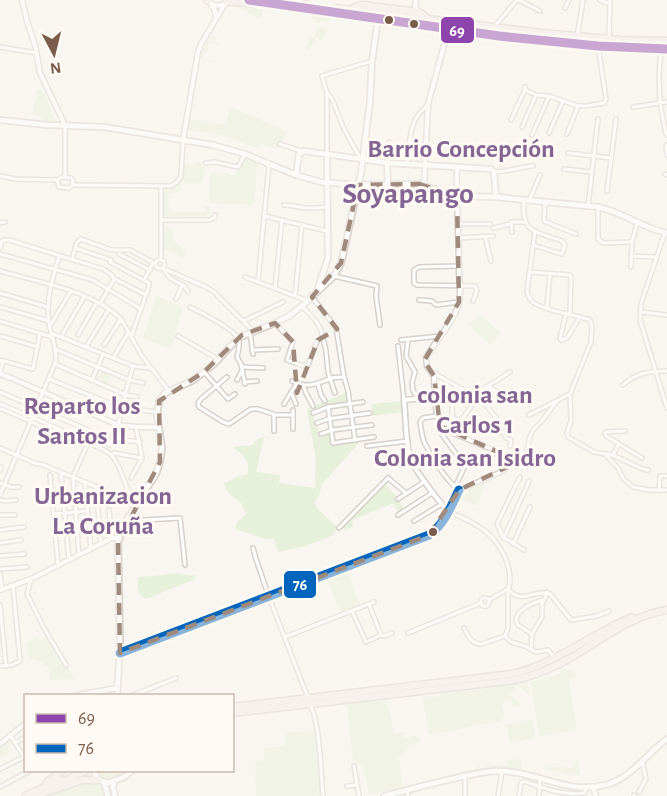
<svg xmlns="http://www.w3.org/2000/svg" width="667" height="796" viewBox="0 0 667 796" font-family="'Alegreya Sans',sans-serif">
  <style>
    .green { fill: #e7f0db }
    .lines { fill: none; stroke-linecap: round; stroke-linejoin: round }
    .minor-casing { stroke: #d7d1cb; stroke-width: 6 }
    .tertiary-casing { stroke: #d7d1cb; stroke-width: 7 }
    .secondary-casing { stroke: #d9d2cb; stroke-width: 8 }
    .trunk-casing { stroke: #dad1cc; stroke-width: 9 }
    .minor { stroke: #fefefd; stroke-width: 3 }
    .tertiary { stroke: #fefefd; stroke-width: 4 }
    .secondary { stroke: #fefefd; stroke-width: 4.5 }
    .trunk { stroke: #f2ece8; stroke-width: 6 }
    .bus-1-casing { stroke: #fffaf3; stroke-width: 14 }
    .bus-2-casing { stroke: #fffaf3; stroke-width: 14 }
    .bus-1 { stroke: #8e44ad; stroke-width: 9 }
    .bus-2 { stroke: #0065bd; stroke-width: 9 }
    .marked { fill: none; stroke: #9f8a7d; stroke-width: 4.5; stroke-dasharray: 12 8; stroke-linejoin: round }
    .bus-dot { fill: #7a5c4d; stroke: #fffaf3; stroke-width: 2 }
    .labels { text-anchor: middle; stroke-width: 6; stroke-linejoin: round; paint-order: stroke }
    .neighbourhood-label { font-size: 26px; font-weight: bold; fill: #846695; stroke: #fffaf3 }
    .district-label { font-size: 30px; font-weight: bold; fill: #846695; stroke: #fffaf3 }
    .line-badge { stroke: #fffaf3; stroke-width: 2 }
    .badge-label { font-size: 16px; text-anchor: middle; font-weight: bold; fill: #fff }
  </style>
  <rect width="100%" height="100%" fill="#f9f5f0"/>
  <g class="green">
    <path d="M234 4H242L265 7V10H263L261 19 239 9Z"/>
    <path d="M296 11 331 15V18H329V22L319 21V25L312 19V17L315 16 296 14Z"/>
    <path d="M317 27 326 28 327 31 323 41 316 38 309 51 305 47 308 43 310 37H315Z"/>
    <path d="M209 36H217L216 40 209 39 207 44 209 41 218 43V45L209 43 207 53 205 52 203 59 218 62 219 61V63L199 59Z"/>
    <path d="M37 90H43L56 122H53V123L41 122V116L33 115 34 99 37 98Z"/>
    <path d="M231 107 288 132 279 147 276 149 261 144 259 149 222 135 187 130 189 119 226 125Z"/>
    <path d="M244 158 258 163 253 206 239 204 209 203 210 172 235 175Z"/>
    <path d="M197 162H205V168L202 183H184L181 179 183 164H197Z"/>
    <path d="M181 181 183 184 177 193H170L168 195 169 212H205V206H210L211 211 209 215 206 217 164 216V191L175 187Z"/>
    <path d="M162 223 173 230 175 242 180 245 186 253 182 258 166 249 162 248Z"/>
    <path d="M156 295 183 308 171 349 143 338Z"/>
    <path d="M480 314 501 333 490 345 469 325Z"/>
    <path d="M98 367 112 373 107 385 93 379Z"/>
    <path d="M348 392 350 404 328 407 312 413 320 434 331 431 333 443 355 440 359 443 322 484 318 499 317 498 315 504 318 509 337 527 334 535 302 547 278 552 274 539C259 540 251 532 237 530L235 528 238 521 242 518 246 514 240 501C231 497 227 492 224 483L232 480 235 477 247 475C251 459 243 456 233 447L252 445 259 438 264 437 256 472 280 475 279 483 315 488 316 459 307 409Z"/>
    <path d="M402 401 403 412 373 416 372 404Z"/>
    <path d="M493 477 492 481 484 485 478 506 467 502 460 496 463 490 464 495 469 493 468 488Z"/>
    <path d="M384 483 395 495 404 510 399 514 394 503 352 520 353 527 345 530 344 528 340 530 339 528Z"/>
    <path d="M347 571 361 606 341 614 327 579Z"/>
    <path d="M172 573 188 575 189 576 194 575 195 577V579L146 599C138 595 137 586 138 577L165 575Z"/>
    <path d="M48 635 75 679 50 680 49 667 35 659 30 661 26 643 37 636 40 640Z"/>
    <path d="M566 669H569L577 674 573 679 571 678 569 680 577 730 539 736 531 684 534 681 554 676Z"/>
    <path d="M530 680 528 684 531 699 526 692 516 685 510 695 519 702 520 707 513 708 512 702 509 699H508V703L507 700 504 701V704H502L504 715 499 722 429 734 423 698 441 696 440 694 498 687V685L503 686 515 683 518 685V683Z"/>
    <path d="M382 699 389 707 394 734 405 732 403 736 409 740 413 735 420 738 416 745H410L404 752H403L398 758 403 788 369 794 363 764 354 765 352 755 347 703Z"/>
    <path d="M533 720 535 738 510 743 507 727H504V725Z"/>
    <path d="M314 730 321 796H256L255 761 265 760 264 748 285 746V733Z"/>
    <path d="M11 737 15 743 8 747 10 753 0 758V746Z"/>
    <path d="M576 757 578 762 580 775 568 774 545 769V766L571 768 574 765Z"/>
    <path d="M521 758 522 770C498 765 478 771 454 775V774L478 768V765H479L480 768 487 767V763H488L489 766 507 765V760Z"/>
    <path d="M96 771H128L110 780 102 778Z"/>
    <path d="M95 782 102 787 104 796H46L81 783Z"/>
  </g>
  <g class="lines">
    <g class="minor-casing">
      <g id="minor">
        <path d="M519 0 540 11"/>
        <path d="M600 0 610 4"/>
        <path d="M565 8 569 0"/>
        <path d="M495 26 517 0"/>
        <path d="M577 37 583 0"/>
        <path d="M609 39 610 0"/>
        <path d="M0 47 36 53"/>
        <path d="M661 49 659 73 660 103 666 134 667 135"/>
        <path d="M525 87V90L536 95 549 96 578 106H586L604 103 606 99 598 46"/>
        <path d="M327 93 332 99 344 129 360 158"/>
        <path d="M633 107 667 102"/>
        <path d="M511 120 525 90"/>
        <path d="M65 125V177"/>
        <path d="M522 127 536 95"/>
        <path d="M549 133 563 101"/>
        <path d="M567 134 578 106"/>
        <path d="M532 135 549 96"/>
        <path d="M280 144 301 151"/>
        <path d="M667 145 666 146 667 155"/>
        <path d="M327 153V93L322 76 372 61"/>
        <path d="M568 153 611 158"/>
        <path d="M206 163 215 162 238 167 245 154"/>
        <path d="M389 163V142"/>
        <path d="M407 164C408 152 410 131 415 120 418 114 424 109 428 104"/>
        <path d="M564 169 592 172"/>
        <path d="M494 172C508 172 520 167 533 166"/>
        <path d="M665 174 667 175"/>
        <path d="M0 176 15 179 57 180"/>
        <path d="M62 177 71 178 73 180 72 186 69 188 59 187 57 180Z"/>
        <path d="M73 185 171 186 177 182 181 176 183 141"/>
        <path d="M607 191 616 119"/>
        <path d="M524 200C521 234 535 231 562 241L565 245 562 254 533 245"/>
        <path d="M529 201 540 175"/>
        <path d="M545 202 544 221 576 234"/>
        <path d="M284 205C291 205 298 207 305 208 313 208 320 208 328 207"/>
        <path d="M588 206 598 119"/>
        <path d="M598 207V239L603 243 632 242"/>
        <path d="M264 216 327 231"/>
        <path d="M161 220H210L215 217V215"/>
        <path d="M0 223 5 222"/>
        <path d="M459 224H490"/>
        <path d="M493 228 510 224"/>
        <path d="M535 231 527 291C528 295 529 300 534 303 549 312 573 314 590 320L592 326 591 342 570 394 571 421 567 433 568 437 594 452 605 454 618 468 623 478 633 487 649 490H667"/>
        <path d="M512 232 511 222H525"/>
        <path d="M665 232 641 304 640 320 667 408"/>
        <path d="M485 236 491 261"/>
        <path d="M459 238 493 236"/>
        <path d="M0 248 2 241 5 240H9L103 269 112 275 114 279 100 304"/>
        <path d="M75 248 111 260 110 262 149 283V286L131 337"/>
        <path d="M0 254 93 280 141 309"/>
        <path d="M119 254 150 270"/>
        <path d="M631 256 657 257"/>
        <path d="M72 259 77 242 81 239 111 250H130L156 264"/>
        <circle cx="160" cy="264" r="4.5"/>
        <path d="M161 260V186"/>
        <path d="M459 266 419 267 414 270V283L417 285 475 286 477 291 473 301"/>
        <path d="M631 267 632 242 637 223"/>
        <path d="M162 268 206 287 214 292 253 331"/>
        <path d="M164 269C170 285 184 280 188 292"/>
        <path d="M0 271C38 282 92 290 121 319L142 356 169 391"/>
        <path d="M529 272 570 275 571 277 570 314"/>
        <path d="M334 276 377 286 376 296 380 325"/>
        <path d="M245 277 308 301"/>
        <path d="M113 278 146 295"/>
        <path d="M144 280 153 263"/>
        <path d="M258 282 269 165"/>
        <path d="M275 288 282 220"/>
        <path d="M0 293 48 307"/>
        <path d="M295 296 302 225"/>
        <path d="M312 297 336 328 344 377 348 391 355 440"/>
        <path d="M176 299 182 286"/>
        <path d="M419 300 432 301 436 305 459 302"/>
        <path d="M302 306 316 321 321 330 326 351 328 372 335 393"/>
        <path d="M0 307 49 321"/>
        <path d="M190 307C202 313 232 328 238 338 241 343 238 352 237 357L241 364 245 384"/>
        <path d="M547 307 550 274"/>
        <path d="M641 312 667 315"/>
        <path d="M566 313 560 339 561 340 567 338 580 317"/>
        <path d="M0 321 52 337"/>
        <path d="M244 321 283 302"/>
        <path d="M275 323 293 342 287 360 304 366 308 365 317 341 322 337"/>
        <path d="M50 326 71 291"/>
        <path d="M51 333 133 366 150 368"/>
        <path d="M250 333 253 354"/>
        <path d="M78 335 97 302"/>
        <path d="M0 336 38 347"/>
        <path d="M178 336 218 359"/>
        <path d="M61 337 84 297"/>
        <path d="M401 340 440 336"/>
        <path d="M408 340 406 356 415 372 412 383 413 390 418 399"/>
        <path d="M104 345 121 319"/>
        <path d="M398 346 404 400"/>
        <path d="M86 347 109 309"/>
        <path d="M55 349 129 380 143 383"/>
        <path d="M252 350 278 349"/>
        <path d="M113 358 128 333"/>
        <path d="M0 360 33 369 40 333"/>
        <path d="M55 364 124 394 125 398 118 425 109 445"/>
        <path d="M242 367 263 368"/>
        <path d="M0 372 3 361"/>
        <path d="M204 372 228 399 235 394"/>
        <path d="M432 372 483 401 501 424 502 431 500 433 480 423 458 420 453 418C451 409 452 394 456 386"/>
        <path d="M227 377 201 399 198 403 199 407 223 422 229 424 251 409H258L276 415H293"/>
        <path d="M49 379 122 408 157 412"/>
        <path d="M92 380 103 354"/>
        <path d="M237 380 242 371"/>
        <path d="M292 381C308 388 314 385 329 379 333 377 339 377 344 377"/>
        <path d="M245 382 257 381"/>
        <path d="M318 384 321 395 325 401"/>
        <path d="M303 385 306 393 313 406"/>
        <path d="M623 385C636 373 649 371 667 371"/>
        <path d="M488 386 501 395"/>
        <path d="M0 392 111 440"/>
        <path d="M291 392 296 404"/>
        <path d="M125 395 133 366"/>
        <path d="M126 395 137 397"/>
        <path d="M435 397C436 410 435 421 445 430L498 452 507 464 506 469 501 472 459 490"/>
        <path d="M0 404C29 416 58 428 86 442 94 446 104 448 111 455 123 466 126 497 137 503"/>
        <path d="M284 404 297 383"/>
        <path d="M328 407 333 443 374 437"/>
        <path d="M0 408 66 437"/>
        <path d="M293 410V429"/>
        <path d="M313 413 328 407 363 402"/>
        <path d="M529 415 570 394"/>
        <path d="M436 416 423 418 420 422C421 429 422 435 424 442 431 456 446 481 459 490"/>
        <path d="M461 421 483 389 510 372"/>
        <path d="M317 423 328 419 370 413"/>
        <path d="M440 428 441 433 465 466"/>
        <path d="M274 431V415"/>
        <path d="M503 431 506 438 511 440 510 446"/>
        <path d="M605 433 606 436 642 458"/>
        <path d="M605 433 606 432 625 431"/>
        <path d="M321 434 332 430 372 425"/>
        <path d="M113 439 140 442"/>
        <path d="M367 446 408 441"/>
        <path d="M0 448 37 464H41L128 500H133"/>
        <path d="M527 452 529 439 533 430 542 421 556 402"/>
        <path d="M605 454C621 455 633 468 648 470"/>
        <path d="M112 455 114 453 142 458"/>
        <path d="M613 455 619 444"/>
        <path d="M0 470 1 467"/>
        <path d="M61 473 69 560"/>
        <path d="M50 475 58 565"/>
        <path d="M520 477 497 524 503 537 524 550"/>
        <path d="M131 478 142 458 136 427"/>
        <path d="M85 482 91 549"/>
        <path d="M0 483 11 487H19"/>
        <path d="M455 487 465 466 498 452"/>
        <path d="M96 488 101 543"/>
        <path d="M459 490 448 511C458 516 469 520 478 526 493 535 506 553 509 570 510 577 511 583 508 589"/>
        <path d="M659 490 660 476H667"/>
        <path d="M0 495 56 361C57 348 51 336 49 323 45 301 53 278 59 256"/>
        <path d="M398 499 424 482"/>
        <path d="M0 500 6 501 16 500"/>
        <path d="M109 510 112 538"/>
        <path d="M54 514 87 511"/>
        <path d="M0 515H15"/>
        <path d="M398 515 432 493"/>
        <path d="M126 521 180 518 185 565"/>
        <path d="M414 521 442 504"/>
        <path d="M339 528 388 478 406 493"/>
        <path d="M0 530 24 527"/>
        <path d="M504 538 529 481"/>
        <path d="M0 543 21 540"/>
        <path d="M513 544 530 507"/>
        <path d="M253 548 256 559 269 597 308 698"/>
        <path d="M79 555 73 477 88 443"/>
        <path d="M0 556 24 554"/>
        <path d="M0 569 27 567"/>
        <path d="M0 574 2 589"/>
        <path d="M31 579 27 594 44 628 66 665"/>
        <path d="M508 589C522 606 535 588 550 594L571 620 597 616 609 611"/>
        <path d="M489 600 486 598H483L481 600V603L483 606H487L489 603V600L508 589"/>
        <path d="M369 604 381 635"/>
        <path d="M0 605 6 666"/>
        <path d="M352 611 366 642 381 635 384 636 392 633"/>
        <path d="M464 628C469 637 471 644 482 644L505 636 508 628V592L509 591"/>
        <path d="M408 633 481 603"/>
        <path d="M532 634 518 625 516 620C518 609 532 603 543 600"/>
        <path d="M505 636 511 642 525 646 536 652 548 650 552 655"/>
        <path d="M285 637 374 602"/>
        <path d="M531 649 532 634 542 617V603L545 598 547 592"/>
        <path d="M0 666 12 665 20 661 13 586"/>
        <path d="M131 696 176 678"/>
        <path d="M310 705C320 721 321 775 323 796"/>
        <path d="M10 735 26 760"/>
        <path d="M15 743 26 737"/>
        <path d="M354 766 359 796"/>
        <path d="M0 769 26 756"/>
        <path d="M465 776V796"/>
        <path d="M347 786 357 785"/>
        <path d="M0 787 31 770"/>
        <path d="M407 790 408 796"/>
        <path d="M639 792 646 779 642 761"/>
        <path d="M634 795V796"/>
        <path d="M498 796 502 771"/>
        <path d="M519 796 521 783 524 781C543 788 563 796 584 793L587 788"/>
        <path d="M539 796 540 780"/>
      </g>
    </g>
    <g class="tertiary-casing">
      <g id="tertiary">
        <path d="M22 0 27 21 35 45 40 73 65 125"/>
        <path d="M416 0 415 7 418 11"/>
        <path d="M209 1C212 5 218 7 223 4"/>
        <path d="M211 4 215 11 216 19"/>
        <path d="M183 140 198 52 201 44 225 4"/>
        <path d="M424 185 428 104 449 27"/>
        <path d="M0 374 9 377 118 425 136 427H158"/>
        <path d="M0 590 31 579 112 538H119"/>
        <path d="M120 653 429 535C438 529 443 520 448 511 439 502 413 468 410 457 405 439 406 418 404 400L435 397 434 376 427 366 426 358C435 341 451 326 458 307 462 296 459 281 459 270 459 235 456 201 457 167"/>
        <path d="M73 696 117 688"/>
        <path d="M0 744 26 723"/>
        <path d="M593 788 596 796"/>
      </g>
    </g>
    <g class="secondary-casing">
      <g id="secondary">
        <path d="M0 120 48 125 104 127 213 145 245 154 296 175 321 182 355 185 419 184 457 196 496 197 598 207C623 212 642 228 667 233"/>
        <path d="M387 163 388 185"/>
        <path d="M296 175 299 154 304 151 389 163 491 169 494 172 496 197"/>
        <path d="M317 291 328 258 327 154"/>
        <path d="M117 696 120 646 118 542 126 521 156 474 160 462 162 448 157 416 159 401 165 393 192 381 204 372 214 364 238 338 275 323 289 316 302 306 334 276 341 263 343 255 361 173 370 101 372 61 378 19"/>
        <path d="M94 772 99 780 108 783 124 777 133 770"/>
        <path d="M114 782 113 787 115 796"/>
        <path d="M104 783 108 796"/>
        <path d="M384 796C411 789 437 782 465 776 476 774 489 770 501 771 541 772 566 796 609 784 633 776 647 753 667 739"/>
      </g>
    </g>
    <g class="trunk-casing">
      <g id="trunk">
        <path d="M208 0V1"/>
        <path d="M249 0 499 36 598 46 667 49"/>
        <path d="M287 0 306 4"/>
        <path d="M226 2H237L253 3"/>
        <path d="M336 8 542 33 621 40 667 41"/>
        <path d="M350 10 355 7 362 5 418 12 421 13 429 20"/>
        <path d="M232 707 512 674C556 664 591 634 632 617"/>
        <path d="M232 713 516 680C536 675 554 668 572 657 603 639 630 616 667 610"/>
        <path d="M47 782 63 770"/>
        <path d="M56 785 87 770"/>
        <path d="M25 796 60 780"/>
        <path d="M35 796 82 780H99"/>
      </g>
    </g>
    <use href="#minor" class="minor"/>
    <use href="#tertiary" class="tertiary"/>
    <use href="#secondary" class="secondary"/>
    <use href="#trunk" class="trunk"/>
    <g class="bus-1-casing">
      <path id="bus-1" d="M249 0 499 36 598 46 667 49"/>
    </g>
    <g class="bus-2-casing">
      <path id="bus-2" d="M120 653 429 535C444 525 451 506 459 490"/>
    </g>
    <use href="#bus-1" class="bus-1"/>
    <use href="#bus-2" class="bus-2"/>
  </g>
  <path d="M0 0H667V796H0ZM419 184 457 196 459 302 424 361 434 376 440 426 498 452 507 467 459 490 429 535 120 653 118 542 160 462 159 401 204 372 242 335 275 323 293 342 297 393 318 340 337 329 312 297 341 263 358 185Z" fill="#f9f5f0" fill-opacity=".55" fill-rule="evenodd"/>
  <path class="marked" d="M419 184 457 196 459 302 424 361 434 376 440 426 498 452 507 467 459 490 429 535 120 653 118 542 160 462 159 401 204 372 242 335 275 323 293 342 297 393 318 340 337 329 312 297 341 263 358 185Z"/>
  <g class="bus-dot">
    <circle cx="389" cy="20" r="5"/>
    <circle cx="414" cy="24" r="5"/>
    <circle cx="433" cy="532" r="5"/>
  </g>
  <g class="labels">
    <g class="neighbourhood-label">
      <text x="461" y="157">Barrio Concepción</text>
      <text x="475" y="403">colonia san<tspan x="475" dy="30">Carlos 1</tspan></text>
      <text x="82" y="414">Reparto los<tspan x="82" dy="30">Santos II</tspan></text>
      <text x="465" y="466">Colonia san Isidro</text>
      <text x="103" y="504">Urbanizacion<tspan x="103" dy="30">La Coruña</tspan></text>
    </g>
    <g class="district-label">
      <text x="408" y="203">Soyapango</text>
    </g>
  </g>
  <g class="line-badge">
    <rect x="440" y="16" width="35" height="28" rx="6" fill="#8e44ad"/>
    <rect x="283" y="570" width="34" height="29" rx="6" fill="#0065bd"/>
  </g>
  <g class="badge-label">
    <text x="457" y="36">69</text>
    <text x="300" y="590">76</text>
  </g>
  <rect x="24" y="694" width="210" height="78" fill="#fffaf3" stroke="#cabbb1" stroke-width="1.5"/>
  <rect x="36" y="714" width="30" height="9" fill="#8e44ad" stroke="#cabbb1" stroke-width="1.5"/>
  <text x="78" y="724" font-size="18" fill="#7a5c4d">69</text>
  <rect x="36" y="744" width="30" height="9" fill="#0065bd" stroke="#cabbb1" stroke-width="1.5"/>
  <text x="78" y="754" font-size="18" fill="#7a5c4d">76</text>
  <g transform="translate(54 54) rotate(173)" stroke="#fffaf3" stroke-width="4.5" paint-order="stroke">
  <path d="M0-4.5L10 22L0 15L-10 22Z" fill="#7a5c4d"/>
  <text y="-9" font-size="16" font-weight="bold" text-anchor="middle" fill="#7a5c4d">N</text>
  </g>
</svg>
